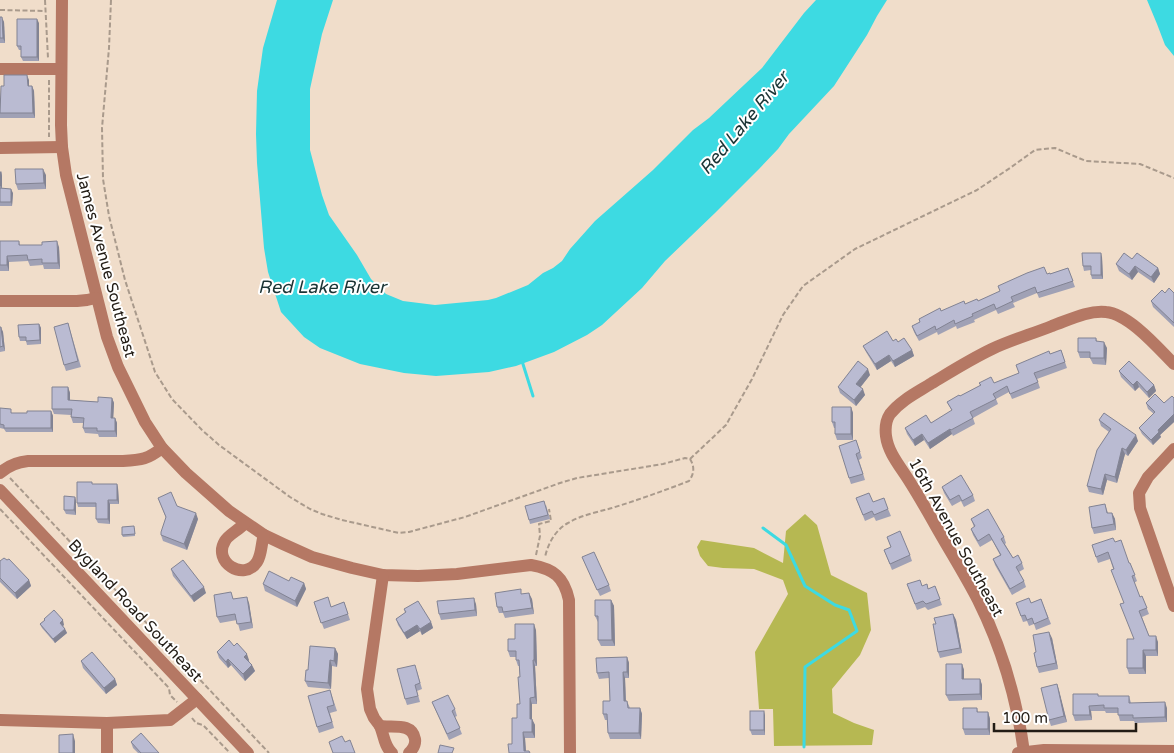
<svg xmlns="http://www.w3.org/2000/svg" width="1174" height="753" viewBox="0 0 1174 753" font-family="'Varela Round',sans-serif">
  <style>
    .forest { fill: #b6b852 }
    .water { fill: #3ddae2 }
    .lines { fill: none; stroke-linecap: round; stroke-linejoin: round }
    .stream { stroke: #3ddae2; stroke-width: 3 }
    .path { stroke: #a99a8c; stroke-width: 2; stroke-dasharray: 5 2.5; stroke-linecap: butt }
    .minor { stroke: #b57864; stroke-width: 12 }
    .wall { fill: #a0a1b5 }
    .shaded-wall { fill: #828393 }
    .building { fill: #babbd2; stroke: #828393 }
    .labels { text-anchor: middle; stroke-width: 4; stroke-linejoin: round; paint-order: stroke }
    .street-label { font-size: 16px; fill: #221c15; stroke: #fff }
    .water-label { font-size: 18px; font-style: italic; fill: #1b3435; stroke: #fff }
  </style>
  <rect width="100%" height="100%" fill="#f0ddca"/>
  <path class="forest" d="M805 514 817 525 831 575 867 593 871 630 860 655 832 689 833 713 854 723 874 730 872 745 774 746 773 709H759L755 652 788 594 783 580 754 569 723 568 708 566 700 556 697 547 701 540 754 548 783 563 786 531Z"/>
  <g class="water">
    <path d="M277 0H333L322 34 310 89V150L322 195 329 215 357 255 371 279 386 294 403 301 435 305 488 300 496 298 528 285 543 273 553 268 562 261 570 249 595 221 653 170 693 130 709 118 762 68 804 13 816 0H887L877 16 867 35 834 86 789 134 778 149 759 169 715 213 665 261 642 288 602 325 587 335 554 352 516 366 489 372 436 376 404 373 360 364 320 348 304 337 281 312 268 272 264 248 257 163 256 134 257 91 263 48Z"/>
    <path d="M1147 0H1174V56L1165 45 1157 24Z"/>
  </g>
  <g class="lines">
    <g class="stream">
      <path d="M522 361 533 396"/>
      <path d="M763 528 786 545 805 586 835 605 849 610 857 631 805 667 804 747"/>
    </g>
    <g class="path">
      <path d="M45 0 48 58"/>
      <path d="M111 0 109 48 102 128 103 179 109 216 125 280 155 372 172 399 202 430 219 445 290 497 310 509 322 514 342 520 399 533 409 532 465 517 560 483 577 478 663 464 685 458 690 459C695 467 694 474 689 481 663 491 638 500 612 508 598 512 581 515 568 523 555 530 548 544 545 557"/>
      <path d="M0 10 45 11"/>
      <path d="M49 80V137"/>
      <path d="M690 459 726 425 752 379 783 315 803 286 855 249 977 190 1010 168 1035 150 1055 148 1086 161 1140 164 1174 178"/>
      <path d="M10 478 269 753"/>
      <path d="M0 509 169 688 170 695 177 702"/>
      <path d="M536 555 540 536 539 524 551 521 549 509"/>
      <path d="M192 718 196 723 203 725 230 753"/>
    </g>
    <g class="minor">
      <path d="M62 0 61 125 62 147 66 175 107 337 118 367 145 422 162 448 186 473 229 511 264 535 283 544 312 557 352 568 383 575 418 576 457 574 531 565C554 569 564 577 569 600L570 753"/>
      <path d="M0 69H61"/>
      <path d="M0 148 62 147"/>
      <path d="M0 301H77L87 300 96 298"/>
      <path d="M1174 449 1148 477 1139 493 1140 508 1174 606"/>
      <path d="M0 473C9 465 17 462 28 461H123C142 460 148 459 162 448"/>
      <path d="M0 490 248 753"/>
      <path d="M245 523C239 530 228 535 225 541 212 562 244 582 257 562 262 554 261 544 264 535"/>
      <path d="M0 720 107 723 170 720 197 699"/>
      <path d="M380 726 374 718 370 709 367 689 383 575"/>
      <path d="M1024 752C1017 700 1002 648 978 600 964 573 948 548 933 521 925 507 917 493 908 479 899 465 888 452 886 436 885 428 886 420 890 414 901 400 918 392 932 383 952 371 971 359 992 349 1011 340 1032 334 1052 326 1069 320 1088 310 1106 312 1129 314 1158 348 1174 364"/>
      <path d="M107 753V723"/>
      <path d="M392 753C384 746 384 735 380 726 392 728 412 722 415 739 416 745 413 749 409 753"/>
      <path d="M1018 753 1044 750 1174 751"/>
    </g>
  </g>
  <g class="wall">
    <path d="M0 17 4 22 5 43H0Z"/>
    <path d="M39 23V61H23L21 57V50H19L17 46Z"/>
    <path d="M29 80V86H32L34 91 35 118H0V98H1L4 86Z"/>
    <path d="M0 172H1L2 176V188L13 193 12 206H0Z"/>
    <path d="M46 175V189L18 190 16 184Z"/>
    <path d="M0 241H19L20 245 59 247 60 269H44L43 265 30 266 28 261 9 262V271H0Z"/>
    <path d="M1102 257 1103 279H1092L1091 275V270L1084 271 1083 266Z"/>
    <path d="M1132 259 1158 268 1160 274 1154 283 1138 272 1132 280 1119 271 1116 264Z"/>
    <path d="M1068 268 1075 287 1039 298 1037 293 1013 303 1015 307 998 314 996 310 974 320 975 322 957 329 956 326 938 335 937 332 919 341 914 332 912 326 920 322 919 319 941 311 978 301 1047 274H1050Z"/>
    <path d="M1165 293H1174V327L1153 307 1151 301Z"/>
    <path d="M68 323 81 367 66 371 64 365Z"/>
    <path d="M39 324 41 328V344L27 345 26 341H20L19 337Z"/>
    <path d="M0 327 3 332 5 351 0 352Z"/>
    <path d="M1096 338 1097 341 1107 348 1106 365 1093 364 1090 358H1080L1078 352Z"/>
    <path d="M893 341 898 342 912 350 914 356 895 367 891 361 877 370 866 352 863 346Z"/>
    <path d="M1061 350 1067 368 1037 379 1040 388 1012 399 1009 392 996 399 998 404 973 418 975 424 953 436 952 434 930 449 924 440 915 446 907 434 905 428 931 423 952 411 947 402 960 396 980 386 979 383H994L1019 373 1050 354Z"/>
    <path d="M1119 371 1154 385 1156 391 1149 398 1139 387 1135 391 1121 377Z"/>
    <path d="M870 375 860 388 865 395 856 406 840 393 838 387Z"/>
    <path d="M68 387 70 393V400L98 402 112 398 114 403 113 418H115L117 423V437H99L98 434 85 433 83 428V423H73L71 417V415L54 414 52 409Z"/>
    <path d="M1174 398V422L1160 435 1161 437 1153 445 1142 434 1139 428 1154 414 1148 409 1146 403H1164Z"/>
    <path d="M851 407 853 413V440H837L835 434V428H834L832 422Z"/>
    <path d="M0 408 12 413H27L51 411 53 416V432H6L4 429 0 428Z"/>
    <path d="M1099 420 1138 441 1128 456 1125 454 1117 483 1107 480 1103 495 1089 492 1087 486 1109 432 1101 426Z"/>
    <path d="M856 440 862 458 859 460 865 480 851 484 849 478Z"/>
    <path d="M117 484 118 488 119 504H110V524L98 523 96 519V507H78L77 503Z"/>
    <path d="M942 487 973 495 975 501 964 507 961 501 952 506 944 493Z"/>
    <path d="M75 497 76 501V515L66 514 64 510Z"/>
    <path d="M158 498 177 506 198 519 187 550 163 541 161 535 166 518Z"/>
    <path d="M856 498 873 502 888 509 891 516 876 521 874 517 865 521Z"/>
    <path d="M1105 504 1108 513H1112L1115 519 1116 530 1094 534 1092 528Z"/>
    <path d="M546 505 550 519 530 524 529 520Z"/>
    <path d="M971 519 1004 537 1006 543 1005 544 1013 558 1022 563 1024 569 1019 572 1024 581 1026 587 1012 595 995 565 993 559 1000 555 992 540 980 547 973 535 971 529 974 527Z"/>
    <path d="M135 528V536L123 537 122 535Z"/>
    <path d="M887 537 910 555 912 561 892 570 884 550 891 547Z"/>
    <path d="M1115 542 1129 563H1130L1137 581 1134 583 1140 597 1142 596 1149 614 1142 617 1149 636 1158 642V656H1146V674H1129L1127 668 1134 639 1124 603 1110 559 1098 563 1092 545Z"/>
    <path d="M582 557 609 585 611 591 600 596Z"/>
    <path d="M0 561 29 580 31 586 17 599 0 582Z"/>
    <path d="M171 569 206 593 194 602 173 576Z"/>
    <path d="M289 581 304 583 306 589 297 607 265 591 263 584Z"/>
    <path d="M907 584 922 586 928 589 935 586 942 605 928 610 925 607 917 610Z"/>
    <path d="M522 594 532 599 534 614 505 618 503 613H499L497 607Z"/>
    <path d="M234 599 249 603 253 628 240 631 237 620 220 623 217 617Z"/>
    <path d="M1041 599 1051 624 1036 630 1034 624 1029 626 1027 621 1023 622 1016 603H1031Z"/>
    <path d="M611 600 614 606 615 646H601L598 640V622L595 616Z"/>
    <path d="M314 602 331 607 344 602 350 620 324 629Z"/>
    <path d="M476 604 477 616 441 620 439 614Z"/>
    <path d="M404 609 431 622 433 628 422 635 420 631 407 639 398 625 396 619 405 613Z"/>
    <path d="M953 614 956 620 962 653 940 658 938 652 936 624Z"/>
    <path d="M44 619 64 625 63 626 65 629 67 633 55 643 42 628 40 624 45 620Z"/>
    <path d="M536 630 537 666H535L537 704H532V719L535 725V738H525L526 751H529L530 753H509L512 744 520 704V677L519 666H518L516 660V657H510L508 651 515 639Z"/>
    <path d="M1052 638 1058 669 1039 673 1037 667 1036 652Z"/>
    <path d="M234 646 249 660V661L255 671 245 681 231 665 228 668 219 658 217 652Z"/>
    <path d="M335 648 338 654 337 667 332 666 331 689 308 687 305 681 308 670Z"/>
    <path d="M627 657 629 663V678H625L626 701H627L630 708H640L642 714 641 739H610L608 733 607 720H605L603 714 610 701 609 678 599 679 597 673Z"/>
    <path d="M81 661 115 679 117 685 106 694 83 668Z"/>
    <path d="M962 664 964 670V679H980L982 685V700L949 701 946 695Z"/>
    <path d="M417 671 422 689 417 691 420 702 407 705 405 699Z"/>
    <path d="M1057 684 1067 722 1051 726 1049 720Z"/>
    <path d="M330 690 337 711 330 713 334 728 319 733 317 727Z"/>
    <path d="M1099 696H1129L1131 703 1167 708V722L1135 723 1134 721H1120L1118 713H1106L1105 711H1091L1092 720 1075 721 1073 715Z"/>
    <path d="M432 702 455 709 457 716 455 717 462 734 449 740Z"/>
    <path d="M977 708 978 712H988L990 719V735H965L963 729Z"/>
    <path d="M765 715V735H752L750 730Z"/>
    <path d="M131 742 159 753H138L133 748Z"/>
  </g>
  <g class="shaded-wall">
    <path d="M2 17 4 22 5 43 3 38Z"/>
    <path d="M37 19 39 23V61L37 57Z"/>
    <path d="M27 75 29 80V91L28 86Z"/>
    <path d="M32 86 34 91 35 118 33 113Z"/>
    <path d="M43 169 46 175V189L44 183Z"/>
    <path d="M1 172 2 176V190L1 186Z"/>
    <path d="M11 189 13 193 12 206 11 202Z"/>
    <path d="M57 241 59 247 60 269 58 263Z"/>
    <path d="M1101 253 1102 257 1103 279 1101 275Z"/>
    <path d="M7 256 9 262V271L7 265Z"/>
    <path d="M1135 266 1138 272 1132 280 1129 274Z"/>
    <path d="M1158 268 1160 274 1154 283 1151 277Z"/>
    <path d="M39 324 41 328V344L40 340Z"/>
    <path d="M1 327 3 332 5 351 3 346Z"/>
    <path d="M1104 342 1107 348 1106 365 1104 358Z"/>
    <path d="M912 350 914 356 895 367 893 361Z"/>
    <path d="M889 355 891 361 877 370 875 364Z"/>
    <path d="M868 369 870 375 858 390 856 384Z"/>
    <path d="M1137 381 1139 387 1135 391 1133 385Z"/>
    <path d="M1154 385 1156 391 1149 398 1147 392Z"/>
    <path d="M68 387 70 393V406L68 400Z"/>
    <path d="M863 389 865 395 856 406 854 400Z"/>
    <path d="M112 398 114 403 113 423 111 418Z"/>
    <path d="M851 407 853 413V440L851 434Z"/>
    <path d="M51 411 53 416V432L51 428Z"/>
    <path d="M1174 414V422L1160 435 1161 437 1153 445 1151 440 1158 430Z"/>
    <path d="M115 418 117 423V437L115 431Z"/>
    <path d="M950 429 952 434 930 449 928 443Z"/>
    <path d="M922 434 924 440 915 446 913 440Z"/>
    <path d="M1136 435 1138 441 1128 456 1126 450Z"/>
    <path d="M1122 448 1125 454 1117 483 1115 477Z"/>
    <path d="M1105 474 1107 480 1103 495 1101 489Z"/>
    <path d="M117 484 118 488 119 504 117 500Z"/>
    <path d="M75 497 76 501V515L74 510Z"/>
    <path d="M108 500 110 504V524L108 519Z"/>
    <path d="M196 513 198 519 187 550 184 544Z"/>
    <path d="M1112 513 1115 519 1116 530 1114 524Z"/>
    <path d="M29 580 31 586 17 599 15 593Z"/>
    <path d="M304 583 306 589 297 607 295 601Z"/>
    <path d="M204 587 206 593 194 602 191 596Z"/>
    <path d="M529 593 532 599 534 614 532 608Z"/>
    <path d="M247 597 249 603 253 628 251 622Z"/>
    <path d="M474 598 476 604 477 616 475 610Z"/>
    <path d="M611 600 614 606 615 646 612 640Z"/>
    <path d="M953 614 956 620 962 653 960 648Z"/>
    <path d="M63 620 64 625 61 627 60 623Z"/>
    <path d="M431 622 433 628 422 635 420 629Z"/>
    <path d="M534 624 536 630 537 666 534 660Z"/>
    <path d="M417 625 420 631 407 639 404 633Z"/>
    <path d="M65 629 67 633 55 643 53 639Z"/>
    <path d="M1049 632 1052 638 1058 669 1056 663Z"/>
    <path d="M1156 636 1158 642V656L1156 650Z"/>
    <path d="M335 648 338 654 337 667 334 661Z"/>
    <path d="M1143 650 1146 656V674L1143 668Z"/>
    <path d="M247 654 249 660 247 663 244 657Z"/>
    <path d="M627 657 629 663V678L627 672Z"/>
    <path d="M228 659 231 665 228 668 226 662Z"/>
    <path d="M330 660 332 666 331 689 328 683Z"/>
    <path d="M533 660 535 666 537 704 535 697Z"/>
    <path d="M962 664 964 670V685L962 679Z"/>
    <path d="M252 665 255 671 245 681 243 674Z"/>
    <path d="M623 672 625 678 626 707 624 701Z"/>
    <path d="M115 679 117 685 106 694 104 688Z"/>
    <path d="M980 679 982 685V700L980 694Z"/>
    <path d="M1057 684 1059 690 1067 722 1064 716Z"/>
    <path d="M530 698 532 704V719L535 725V738L532 732 530 719Z"/>
    <path d="M1165 702 1167 708V722L1165 717Z"/>
    <path d="M1089 706 1091 711 1092 720 1090 715Z"/>
    <path d="M640 708 642 714 641 739 639 733Z"/>
    <path d="M764 711 765 715V735L764 730Z"/>
    <path d="M988 712 990 719V735L988 729Z"/>
    <path d="M523 732 525 738 526 753 524 751Z"/>
    <path d="M73 734 75 741V753H73Z"/>
  </g>
  <g class="building">
    <path d="M0 17H2L3 38H0Z"/>
    <path d="M17 19H37V57H21V46H17Z"/>
    <path d="M4 75H27L28 86H32L33 113H0L1 86H4Z"/>
    <path d="M15 169H43L44 183 16 184Z"/>
    <rect x="0" y="172" width="1" height="14"/>
    <path d="M0 188 11 189V202H0Z"/>
    <path d="M0 241H19V245H42V242L57 241 58 263H42V259L28 260 27 255 7 256V265H0Z"/>
    <path d="M1082 253H1101V275H1091V266H1083Z"/>
    <path d="M1124 253 1132 259 1137 253 1158 268 1151 277 1135 266 1129 274 1116 264Z"/>
    <path d="M1044 267 1047 274 1050 273V274L1068 268 1073 281 1037 293 1035 287 1011 297 1013 301 996 309 994 304 972 314 973 316 955 324 954 320 936 330 935 326 917 336 912 326 920 322 919 319 940 308 941 311 964 301 965 304 977 299 978 301 1000 291 998 286 1027 273Z"/>
    <path d="M1169 288 1174 293V323L1151 301 1162 290 1165 293Z"/>
    <path d="M68 323 78 361 64 365 54 327Z"/>
    <path d="M39 324 40 340 26 341V337H19L18 325Z"/>
    <path d="M0 327H1L3 346 0 347Z"/>
    <path d="M887 331 893 341 896 339 898 342 904 338 912 350 893 361 889 355 875 364 863 346Z"/>
    <path d="M1078 338H1096V341L1104 342V358H1090V352H1078Z"/>
    <path d="M1061 350 1065 362 1034 373 1038 382 1010 394 1007 386 993 394 996 399 970 412 973 418 951 430 950 429 928 443 922 434 913 440 905 428 926 415 931 423 952 410 947 402 959 395 960 396 981 385 979 383 991 377 994 383 1019 373 1016 365 1049 351 1050 354Z"/>
    <path d="M858 361 868 369 856 384 863 389 854 400 838 387Z"/>
    <path d="M1129 361 1154 385 1147 392 1137 381 1133 385 1119 371Z"/>
    <path d="M52 387H68V400L98 402V397L112 398 111 418H115V431H97V428H83L84 418 71 417 72 409H52Z"/>
    <path d="M1155 394 1164 403 1172 396 1174 398V414L1158 430 1159 432 1151 440 1139 428 1155 412 1146 403Z"/>
    <path d="M832 407H851V434H835V422H832Z"/>
    <path d="M0 408 11 409V413H27V411H51V428H4V425L0 424Z"/>
    <path d="M1104 413 1136 435 1126 450 1122 448 1115 477 1105 474 1101 489 1087 486 1097 450 1111 429 1099 420Z"/>
    <path d="M856 440 860 452 856 454 863 474 849 478 839 446Z"/>
    <path d="M961 475 973 495 962 501 959 495 950 500 942 487Z"/>
    <path d="M77 482H92V484H117V500H108V519H96V503H77Z"/>
    <path d="M171 492 177 506 196 513 184 544 161 535V532L166 517 158 498Z"/>
    <path d="M869 493 873 502 884 498 888 509 874 515 872 511 863 515 856 498Z"/>
    <path d="M64 496 75 497 74 510H64Z"/>
    <path d="M544 501 548 515 529 520 525 506Z"/>
    <path d="M1105 504 1107 513H1112L1114 524 1092 528 1089 507Z"/>
    <path d="M988 509 1004 537 1001 539 1013 558 1018 555 1022 563 1016 567 1024 581 1010 589 993 559 1001 555 989 534 978 541 971 529 975 526 971 519Z"/>
    <path d="M134 526 135 534 122 535V527Z"/>
    <path d="M900 531 910 555 890 564 884 550 891 547 887 537Z"/>
    <path d="M1113 538 1115 542 1121 540 1129 563H1130L1135 575 1132 576 1140 597 1142 596 1147 608 1139 611 1149 636H1156V650H1143V668H1127V639H1134L1120 604 1124 603 1111 570 1114 569 1108 552 1096 557 1092 545Z"/>
    <path d="M594 552 609 585 597 590 582 557Z"/>
    <path d="M4 558 7 560 9 559 29 580 15 593 0 578V561Z"/>
    <path d="M183 560 204 587 191 596 171 569Z"/>
    <path d="M269 571 289 581 291 577 304 583 295 601 263 584Z"/>
    <path d="M920 580 922 586 927 584 928 589 935 586 940 599 926 604 923 601 915 604 907 584Z"/>
    <path d="M521 589V594L529 593 532 608 503 612 502 607H497L495 593Z"/>
    <path d="M231 592 233 599 247 597 251 622 237 624 235 614 217 617 214 595Z"/>
    <path d="M328 597 331 607 344 602 348 614 321 623 314 602Z"/>
    <path d="M474 598 475 610 439 614 437 601Z"/>
    <path d="M1029 598 1031 603 1041 599 1048 618 1034 624 1032 618 1027 620 1025 615 1021 616 1016 603Z"/>
    <path d="M595 600H611L612 640H598V616H595Z"/>
    <path d="M418 601 431 622 420 629 417 625 404 633 396 619 406 612 404 609Z"/>
    <path d="M54 610 63 620 60 623 65 629 53 639 40 624 45 620 44 619Z"/>
    <path d="M953 614 960 648 938 652 933 624H936L934 618Z"/>
    <path d="M515 624H534V660H533L535 697 530 698V719H532V732H523L524 751H529L530 753H509L508 744H512V718H517V704H520L518 677H520L519 660H516V651H508V639H515Z"/>
    <path d="M1049 632 1056 663 1037 667 1034 653 1036 652 1033 635Z"/>
    <path d="M229 640 234 646 237 643 247 654 244 657 252 665 243 674 228 659 226 662 217 652Z"/>
    <path d="M310 646 335 648 334 661 330 660 328 683 305 681 306 670H308Z"/>
    <path d="M92 652 115 679 104 688 81 661Z"/>
    <path d="M627 657V672H623L624 701H627L628 708H640L639 733H608L607 714H603V701H610L609 672 597 673 596 658Z"/>
    <path d="M946 664H962V679H980V694L946 695Z"/>
    <path d="M415 665 420 683 415 685 418 696 405 699 397 669Z"/>
    <path d="M1057 684 1064 716 1049 720 1041 688Z"/>
    <path d="M330 690 334 705 327 707 332 722 317 727 308 696Z"/>
    <path d="M1073 694H1098V696H1129V703L1165 702V717L1133 718V715H1118V708H1104V705L1089 706 1090 715H1073Z"/>
    <path d="M448 695 455 709 452 711 460 728 447 734 432 702Z"/>
    <path d="M963 708H977V712H988V729H963Z"/>
    <rect x="750" y="711" width="14" height="19"/>
    <path d="M141 733 159 753H141L131 742Z"/>
    <path d="M73 734V753H59V735Z"/>
    <path d="M342 736 345 742 350 740 355 753H333L329 742Z"/>
    <path d="M440 745 454 748 452 753H438Z"/>
  </g>
  <g class="labels">
    <g class="street-label">
      <text transform="translate(107 265) rotate(75)" y="6">James Avenue Southeast</text>
      <text transform="translate(957 537) rotate(61)" y="6">16th Avenue Southeast</text>
      <text transform="translate(136 610) rotate(47)" y="6">Bygland Road Southeast</text>
    </g>
    <g class="water-label">
      <text transform="translate(744 123) rotate(-50)" y="6">Red Lake River</text>
      <text x="322" y="293">Red Lake River</text>
    </g>
  </g>
  <path d="M994 723v8h142v-8" fill="none" stroke="#221c15" stroke-width="2.5"/>
  <text x="1002" y="723" font-size="15" fill="#221c15" stroke="#ffffff" stroke-width="4" paint-order="stroke">100 m</text>
</svg>
